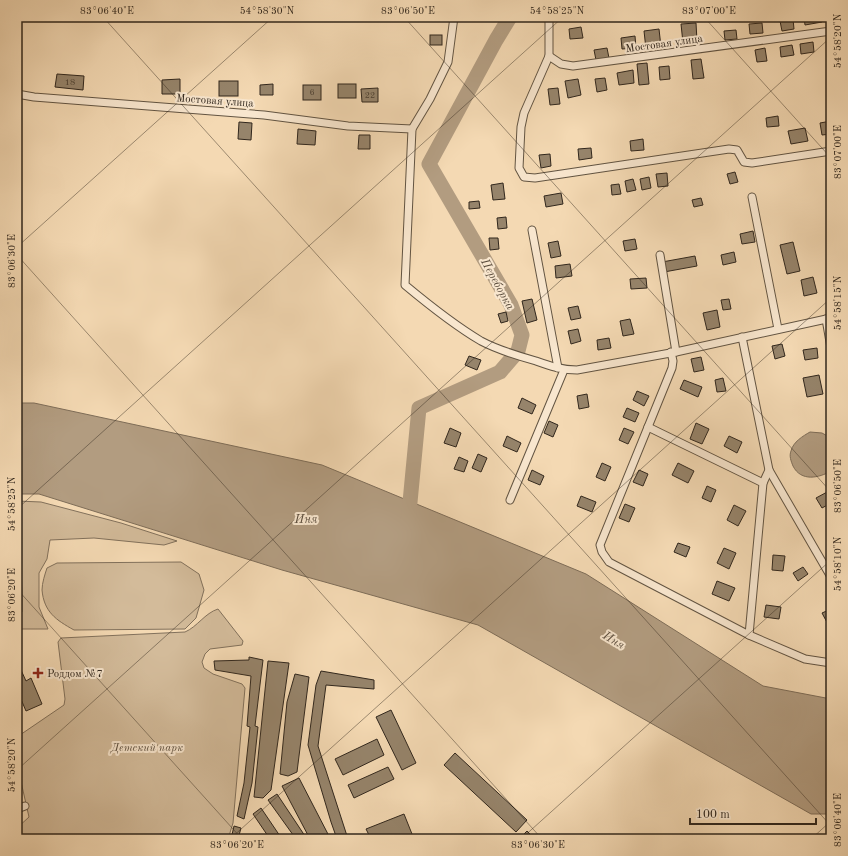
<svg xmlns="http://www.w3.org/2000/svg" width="848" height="856" viewBox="0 0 848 856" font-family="'Old Standard TT',serif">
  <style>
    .green { fill: #d3bb9a; stroke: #82715c }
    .water { fill: #b29c80; stroke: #7e6d58 }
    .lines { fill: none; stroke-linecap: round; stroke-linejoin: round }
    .river { stroke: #b29c80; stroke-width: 15 }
    .building { fill: #96846b; stroke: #31271d }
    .street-casing { stroke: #625442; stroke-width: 9 }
    .street { stroke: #f8e6ce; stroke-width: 7 }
    .ticks { fill: none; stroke: #31271d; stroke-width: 1; stroke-opacity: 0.45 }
    .poi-dot { fill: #8f2418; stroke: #f8e6ce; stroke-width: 1.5 }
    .labels { text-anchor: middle; stroke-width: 4; stroke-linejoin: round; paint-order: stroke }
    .number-label { font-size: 9px; fill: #4a3e30 }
    .street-label { font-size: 11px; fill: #31271d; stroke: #f8e6ce }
    .poi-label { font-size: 11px; fill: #31271d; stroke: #f8e6ce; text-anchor: start }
    .park-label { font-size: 11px; font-style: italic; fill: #5a4c3c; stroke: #f8e6ce }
    .water-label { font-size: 12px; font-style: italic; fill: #584a3b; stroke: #f8e6ce }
    .neatline { fill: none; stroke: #31271d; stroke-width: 1.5 }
    .ticks-label { font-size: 10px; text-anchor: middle; fill: #31271d }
  </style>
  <rect width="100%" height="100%" fill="#f4d9b3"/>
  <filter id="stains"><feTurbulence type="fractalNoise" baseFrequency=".005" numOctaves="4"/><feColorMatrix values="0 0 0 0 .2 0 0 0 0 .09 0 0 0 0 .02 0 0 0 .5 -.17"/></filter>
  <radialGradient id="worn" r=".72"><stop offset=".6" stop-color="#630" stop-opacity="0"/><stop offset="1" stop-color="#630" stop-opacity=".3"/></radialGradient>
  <g class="green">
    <path d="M17 501 41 502 121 523 177 541 164 545 94 538 50 540 47 559 39 573V607L48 629H17V609L22 612C23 590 20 567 20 545H17Z"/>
    <path d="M181 562 199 574 204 590 196 618 185 629 74 630C56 620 44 612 42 590 42 583 45 574 47 568L57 563Z"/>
    <path d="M218 609 243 641 242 645 210 649 205 654 202 662 204 668 213 674 242 684 245 688 233 823 228 839H17V828L29 817 17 764V737L64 705 65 699 58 642 61 638 185 632C197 627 205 613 218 609Z"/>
  </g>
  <g class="water">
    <path d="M17 403H34L322 465 586 574 763 686 831 699V814H811L478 625 282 570 39 494H17Z"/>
    <path d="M810 432 822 433 831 438V471C819 478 801 482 793 466 791 461 789 456 791 451 793 442 803 436 810 432Z"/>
  </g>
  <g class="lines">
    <path class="river" d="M408 523 419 408 500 372 518 351 522 335 511 305 429 164 496 40 510 17"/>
  </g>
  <g class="building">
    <path d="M804 17H822V22L805 25Z"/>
    <path d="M793 19 794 29 782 31 780 21Z"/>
    <path d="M696 23 697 41 683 43 681 24Z"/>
    <path d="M762 23 763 33 750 34 749 24Z"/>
    <path d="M581 27 583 38 570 39 569 29Z"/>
    <path d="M659 29 661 47 646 49 644 31Z"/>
    <path d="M736 30 737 39 725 40 724 31Z"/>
    <rect x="430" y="35" width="12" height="10"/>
    <path d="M635 36 636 48 622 49 621 38Z"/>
    <path d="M813 42 814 52 801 54 800 44Z"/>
    <path d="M792 45 794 55 781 57 780 47Z"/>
    <path d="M607 48 609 58 596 60 594 50Z"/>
    <path d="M765 48 767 61 757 62 755 50Z"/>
    <path d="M701 59 704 78 693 79 691 60Z"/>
    <path d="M647 63 649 84 639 85 637 64Z"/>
    <path d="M669 66 670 79 660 80 659 67Z"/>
    <path d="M633 70 634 83 619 85 617 73Z"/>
    <path d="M57 74 84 76 83 90 55 87Z"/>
    <path d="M605 78 607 90 597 92 595 79Z"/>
    <path d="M180 79V94H162V80Z"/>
    <path d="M578 79 581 95 568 98 565 81Z"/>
    <rect x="219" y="81" width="19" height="15"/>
    <path d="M273 84V95H260V85Z"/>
    <rect x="338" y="84" width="18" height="14"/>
    <rect x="303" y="85" width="18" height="15"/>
    <path d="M378 88V102H362L361 89Z"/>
    <path d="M558 88 560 104 550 105 548 89Z"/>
    <path d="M778 116 779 126 767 127 766 118Z"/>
    <path d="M831 121V134L822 135 820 123Z"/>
    <path d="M239 122 252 123 251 140 238 139Z"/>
    <path d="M805 128 808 141 791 144 788 131Z"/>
    <path d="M298 129 316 131 315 145 297 144Z"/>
    <path d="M359 135H370V149H358Z"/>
    <path d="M643 139 644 150 631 151 630 141Z"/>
    <path d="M591 148 592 158 579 160 578 149Z"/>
    <path d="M550 154 551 166 541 168 539 155Z"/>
    <path d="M735 172 738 182 730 184 727 174Z"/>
    <path d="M667 173 668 186 658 187 656 174Z"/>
    <path d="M649 177 651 188 642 190 640 179Z"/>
    <path d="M633 179 636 190 627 192 625 181Z"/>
    <path d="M503 183 505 199 493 200 491 185Z"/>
    <path d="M619 184 621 194 612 195 611 185Z"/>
    <path d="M561 193 563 204 546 207 544 196Z"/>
    <path d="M701 198 703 205 694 207 692 200Z"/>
    <path d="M479 201 480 208 469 209V202Z"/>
    <path d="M506 217 507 228 498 229 497 218Z"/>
    <path d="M753 231 755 242 742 244 740 234Z"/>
    <path d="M489 238H498L499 249 490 250Z"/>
    <path d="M635 239 637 249 625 251 623 241Z"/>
    <path d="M558 241 561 256 551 258 548 243Z"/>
    <path d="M793 242 800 271 787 274 780 245Z"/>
    <path d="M734 252 736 262 723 265 721 255Z"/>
    <path d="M695 256 697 266 664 272 662 262Z"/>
    <path d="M570 264 572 276 556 278 555 266Z"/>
    <path d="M813 277 817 293 804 296 801 280Z"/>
    <path d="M646 278 647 288 631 289 630 279Z"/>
    <path d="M532 299 537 320 527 323 522 301Z"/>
    <path d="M729 299 731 309 723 310 721 300Z"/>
    <path d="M578 306 581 318 571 320 568 308Z"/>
    <path d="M717 310 720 327 707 330 703 313Z"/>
    <path d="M506 312 508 321 501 323 498 314Z"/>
    <path d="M630 319 634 334 623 336 620 321Z"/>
    <path d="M578 329 581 341 571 344 568 331Z"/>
    <path d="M609 338 611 348 598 350 597 340Z"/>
    <path d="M782 344 785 356 775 359 772 346Z"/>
    <path d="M817 348 818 358 805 360 803 350Z"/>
    <path d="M469 356 481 360 477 370 465 365Z"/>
    <path d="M701 357 704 370 694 372 691 359Z"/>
    <path d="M819 375 823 394 807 397 803 378Z"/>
    <path d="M723 378 726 391 717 392 715 380Z"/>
    <path d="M684 380 702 387 698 397 680 389Z"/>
    <path d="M637 391 649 396 644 406 633 400Z"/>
    <path d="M587 394 589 407 579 409 577 396Z"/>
    <path d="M522 398 536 405 532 414 518 408Z"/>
    <path d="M627 408 639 413 635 422 623 417Z"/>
    <path d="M549 421 558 425 553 437 544 433Z"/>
    <path d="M696 423 709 429 702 444 690 439Z"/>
    <path d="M450 428 461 433 456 447 444 443Z"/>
    <path d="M624 428 634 432 628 444 619 440Z"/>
    <path d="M507 436 521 443 517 452 503 446Z"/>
    <path d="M729 436 742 442 737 453 724 446Z"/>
    <path d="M478 454 487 458 481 472 472 468Z"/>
    <path d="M459 457 468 461 464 472 454 469Z"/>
    <path d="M602 463 611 467 605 481 596 477Z"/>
    <path d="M678 463 694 471 688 483 672 475Z"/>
    <path d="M532 470 544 476 540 485 528 480Z"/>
    <path d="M639 470 648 474 643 486 633 482Z"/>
    <path d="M707 486 716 490 711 502 702 498Z"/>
    <path d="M829 491 831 495V503L822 508 816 498Z"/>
    <path d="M581 496 596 502 592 512 577 506Z"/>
    <path d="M625 504 635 508 629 522 619 518Z"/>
    <path d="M734 505 746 511 738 526 727 520Z"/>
    <path d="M678 543 690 547 686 557 674 552Z"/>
    <path d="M724 548 736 553 729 569 717 563Z"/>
    <path d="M773 555 785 556 783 571 772 570Z"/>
    <path d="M803 567 808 574 798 581 793 573Z"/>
    <path d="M717 581 735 588 729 601 712 594Z"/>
    <path d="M766 605 781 607 779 619 764 617Z"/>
    <path d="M831 609V627L830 628 822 613Z"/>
    <path d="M249 657 263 660 255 726 258 727 252 783 244 819 237 816 244 783 250 727 247 726 251 676 215 670 214 661 249 660Z"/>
    <path d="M268 661 289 663 271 790 263 798 254 797Z"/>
    <path d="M21 670 26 681 31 678 42 704 26 711 17 690V672Z"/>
    <path d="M321 671 374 680V689L326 685 318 746 348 839H337L331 822 308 745 316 685Z"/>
    <path d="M295 674 309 677 297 772 288 776 280 774 287 702Z"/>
    <path d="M391 710 416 763 402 770 376 717Z"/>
    <path d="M377 739 384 755 343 775 335 759Z"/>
    <path d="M455 753 527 820 516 832 444 765Z"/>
    <path d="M388 767 394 779 354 798 348 785Z"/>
    <path d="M299 778 330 838 327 839H310L282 786Z"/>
    <path d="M277 794 307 839H296L268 800Z"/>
    <path d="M261 808 282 839H270L253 814Z"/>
    <path d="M404 814 414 839H371L366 829Z"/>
    <path d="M234 826 241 828 238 839H231Z"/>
    <path d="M527 831 535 839H519Z"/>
  </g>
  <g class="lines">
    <g class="street-casing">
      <g id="street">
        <path d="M454 17 448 62 430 99 412 129 405 285C429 305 454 325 481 341 498 350 518 356 536 361 550 366 562 370 577 370L676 352 831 318"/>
        <path d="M549 17V56L524 113 521 127 519 168 524 177 535 178 729 149 737 150 744 162 752 163 831 151"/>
        <path d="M549 56 561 64 573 66 831 31"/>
        <path d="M17 94 34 97 264 115 348 126 412 129"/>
        <path d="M752 197 778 329"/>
        <path d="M532 230 558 368"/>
        <path d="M660 255 676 352"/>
        <path d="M826 319 831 348"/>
        <path d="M742 337 769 470 763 483 749 635"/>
        <path d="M671 352 673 361 672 368 600 545 602 552 609 562 749 635 805 659 831 663"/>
        <path d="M648 427 763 483"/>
        <path d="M769 470 831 577"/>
        <path d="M510 500 564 370"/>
        <path d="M17 809 25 806"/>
      </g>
    </g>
    <use href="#street" class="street"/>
  </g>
  <path class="ticks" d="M103 17 831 826M404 17 831 492M704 17 831 158M17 247 273 17M17 255 542 839M17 509 563 17M17 589 242 839M17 770 831 37M230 839 831 298M521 839 831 560M811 839 831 821"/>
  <path class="poi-dot" d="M36 667h4v4h4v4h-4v4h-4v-4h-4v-4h4z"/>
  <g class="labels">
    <g class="number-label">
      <text x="70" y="85">18</text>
      <text x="312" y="95">6</text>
      <text x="370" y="98">22</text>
    </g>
    <g class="street-label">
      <text transform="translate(664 43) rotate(-8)" y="4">Мостовая улица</text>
      <text transform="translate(215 100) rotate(4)" y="4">Мостовая улица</text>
    </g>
    <g class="poi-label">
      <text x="47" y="677">Роддом №7</text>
    </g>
    <g class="park-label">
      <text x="147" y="751">Детский парк</text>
    </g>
    <g class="water-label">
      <text transform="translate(498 284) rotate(61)" y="4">Переборка</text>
      <text x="306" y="523">Иня</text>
      <text transform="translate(614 640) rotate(31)" y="4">Иня</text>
    </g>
  </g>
  <rect width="848" height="856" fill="none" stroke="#f4d9b3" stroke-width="44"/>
  <path d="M690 818v6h126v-6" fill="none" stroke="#31271d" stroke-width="2"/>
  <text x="696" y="818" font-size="12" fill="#31271d" stroke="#f8e6ce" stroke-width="3" paint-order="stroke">100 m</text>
  <rect x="22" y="22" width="804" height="812" class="neatline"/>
  <g class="ticks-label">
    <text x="107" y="14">83°06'40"E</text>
    <text x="267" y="14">54°58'30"N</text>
    <text x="408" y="14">83°06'50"E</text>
    <text x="557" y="14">54°58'25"N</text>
    <text x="709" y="14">83°07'00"E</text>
    <text transform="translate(837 41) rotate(-90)" y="4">54°58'20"N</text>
    <text transform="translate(837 152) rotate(-90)" y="4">83°07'00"E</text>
    <text transform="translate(11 261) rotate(-90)" y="4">83°06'30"E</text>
    <text transform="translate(837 303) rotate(-90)" y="4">54°58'15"N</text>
    <text transform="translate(837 486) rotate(-90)" y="4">83°06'50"E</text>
    <text transform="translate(11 504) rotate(-90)" y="4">54°58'25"N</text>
    <text transform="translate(837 564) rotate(-90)" y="4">54°58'10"N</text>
    <text transform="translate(11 595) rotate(-90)" y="4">83°06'20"E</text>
    <text transform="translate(11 765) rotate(-90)" y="4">54°58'20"N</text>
    <text transform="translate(837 820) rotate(-90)" y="4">83°06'40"E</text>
    <text x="237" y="848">83°06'20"E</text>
    <text x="538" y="848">83°06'30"E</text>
  </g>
  <rect width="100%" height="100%" filter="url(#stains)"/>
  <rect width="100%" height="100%" fill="url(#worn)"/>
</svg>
